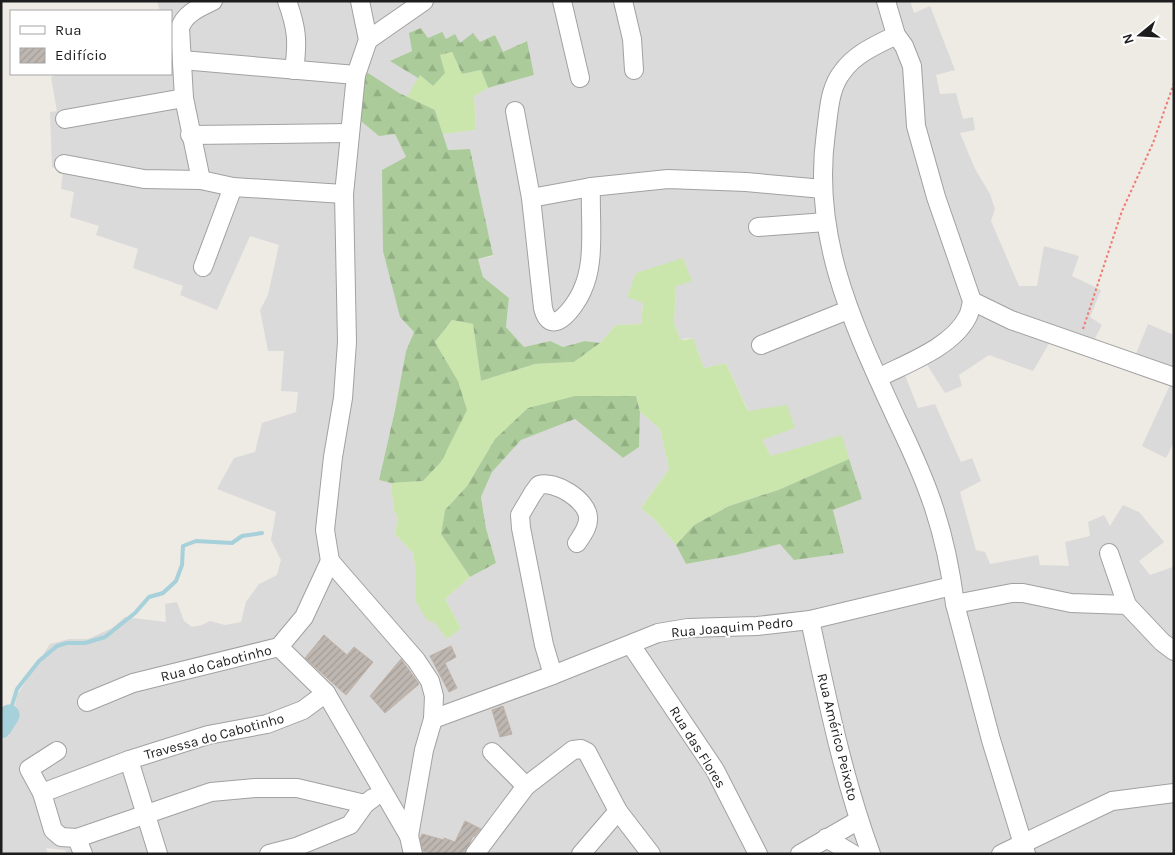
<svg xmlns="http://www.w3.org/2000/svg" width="1175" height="855" viewBox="0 0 1175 855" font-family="Karla,sans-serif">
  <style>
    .residential { fill: #dbdada; fill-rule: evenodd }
    .grass { fill: #cbe6ac }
    .forest { fill: url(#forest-firs) }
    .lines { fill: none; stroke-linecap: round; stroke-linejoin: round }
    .stream { stroke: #a6d0da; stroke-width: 4 }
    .river { stroke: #a6d0da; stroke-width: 21 }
    .building { fill: url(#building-hatch); stroke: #bfb1a7 }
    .minor-casing { stroke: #a1a1a1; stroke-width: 20 }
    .path { stroke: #f37870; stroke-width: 2; stroke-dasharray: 2.5 2.5; stroke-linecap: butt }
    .minor { stroke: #fff; stroke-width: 18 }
    .labels { text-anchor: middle; stroke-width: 4; stroke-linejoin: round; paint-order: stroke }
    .street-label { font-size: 14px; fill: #1d1d1d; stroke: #fff }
  </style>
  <defs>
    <pattern id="forest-firs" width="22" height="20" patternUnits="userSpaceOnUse" patternTransform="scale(1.25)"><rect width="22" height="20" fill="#abcc9a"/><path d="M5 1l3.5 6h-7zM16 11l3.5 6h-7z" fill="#93af84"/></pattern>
    <pattern id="building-hatch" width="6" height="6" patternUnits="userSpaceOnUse" patternTransform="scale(1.25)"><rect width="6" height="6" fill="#beb6b0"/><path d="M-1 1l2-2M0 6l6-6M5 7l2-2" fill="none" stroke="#a39c97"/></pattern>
  </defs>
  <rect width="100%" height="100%" fill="#eeeae4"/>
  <g class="residential">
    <path d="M157 1H910L914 13 930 6 955 70 936 75 940 94 956 93 963 119 973 117 975 130 960 133 975 169 990 194 995 209 991 221 1019 286H1037L1044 246 1079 256 1072 276 1101 290 1090 317 1102 325 1086 355 1050 342 1033 371 989 355 959 375 962 386 945 393 924 360 903 370 918 408 935 404 961 462 972 458 981 481 960 492 976 550 985 552 990 564 1038 555 1040 565 1069 566 1065 542 1090 536 1088 522 1104 515 1110 526 1123 505 1139 512 1164 542 1139 561 1150 575 1173 567 1174 568V854H67L65 850 46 848 48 854H1V740L9 736 17 695 50 644 69 639H88L112 628 125 617 166 622 165 604 177 602 184 621 192 627 202 625 210 621 225 625 241 622 246 602 259 584 277 575 281 560 271 540 276 512 217 489 234 458 255 452 262 423 296 412 298 392 281 391 284 351H268L260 310 268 295 279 245 250 236 217 310 180 295 183 286 133 268 138 249 96 235 99 226 70 217 74 192 61 189 63 172 52 167 50 112 57 111 51 77 58 74H171V11H160ZM446 39 460 43 480 42 503 53 526 41 534 75 488 88 474 96 476 130 443 134 448 150 470 149 493 256 478 259 483 277 509 298 506 327 524 347 549 341 563 347 585 341 600 343 616 325 641 324 643 303 683 258 676 286 674 322 680 339 693 338 704 368 726 363 762 440 771 456 833 510 844 553 780 544 736 555 686 564 676 545 655 520 641 508 669 469 660 429 640 412 639 447 623 458 575 419 521 440 492 472 481 497 486 528 496 563 470 577 445 599 461 628 416 602V572L413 553 395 534 398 517 394 511 391 483 379 480 395 410 406 351 414 332 400 317 406 157 395 134 399 93 407 97 418 78 391 61 412 51Z"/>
    <path d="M1148 324 1174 335V442L1166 458 1142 446 1170 385 1130 369Z"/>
  </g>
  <g class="grass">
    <path d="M452 52 462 74 481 70 488 88 474 96 476 130 443 134 435 110 407 97 420 74 433 86 440 55Z"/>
    <path d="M683 258 692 281 676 286 674 322 680 339 686 340 693 338 704 368 726 363 748 411 787 405 795 428 762 440 771 456 842 435 849 459 778 490 729 506 694 525 676 545 655 520 641 508 669 469 660 429 640 412 636 396 495 439 467 486 445 510 441 534 470 577 445 599 461 628 447 639 435 623 427 620 416 602V572L413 553 395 534 398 517 394 511 391 483 423 481 441 462 458 381 435 342 452 320 473 324 481 381 535 364 574 362 600 343 616 325 641 324 643 303 627 297 636 273Z"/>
  </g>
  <g class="forest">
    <path d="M421 28 428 38 442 32 446 39 455 34 460 43 473 33 480 42 495 35 503 52 527 41 534 75 488 88 481 70 462 74 452 52 440 55 445 73 433 86 420 75 418 78 390 61 412 51 409 33Z"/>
    <path d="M365 71 399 93 435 110 448 150 470 149 493 255 478 259 483 277 509 298 506 327 524 347 550 341 563 347 585 341 600 343 574 362 535 364 481 381 473 324 452 320 435 342 458 381 467 410 441 462 423 481 391 483 379 480 395 410 406 351 414 332 400 317 383 251 382 170 406 157 395 134 379 136 356 117Z"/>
    <path d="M575 396H636L640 412 639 447 623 458 575 419 521 440 492 472 481 497 486 528 496 563 470 577 441 534 445 510 467 486 495 439 528 408Z"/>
    <path d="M849 459 862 499 833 510 844 553 794 560 780 544 736 555 686 564 676 545 694 525 729 506 778 490Z"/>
  </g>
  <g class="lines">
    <path class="stream" d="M9 715 17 689 39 661 57 646 67 643H85L105 637 135 613 149 597 163 593 176 581 182 565 183 546 196 541 232 543 242 536 262 533"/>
    <path class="river" d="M1 728 9 715"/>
  </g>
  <g class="building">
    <path d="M324 635 347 655 354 647 373 662 346 695 305 658Z"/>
    <path d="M451 646 456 657 445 663 457 688 449 692 430 656Z"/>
    <path d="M401 659 419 684 385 713 370 696Z"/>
    <path d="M503 706 512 734 500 737 492 710Z"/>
    <path d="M465 821 481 829 474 837 473 836 465 854H436L423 851 420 839 422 834 444 840V838L455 842Z"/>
  </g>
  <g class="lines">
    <g class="minor-casing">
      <g id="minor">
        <path d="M287 1C297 28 298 42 294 70"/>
        <path d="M562 1 580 78"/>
        <path d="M623 1 632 39 634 70"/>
        <path d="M896 35C877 45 856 53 843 71 829 88 829 111 826 132 811 238 853 324 896 418 910 447 924 477 934 508 944 538 951 573 955 604L991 740 1026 854"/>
        <path d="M368 40 424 1"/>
        <path d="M182 60 356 75"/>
        <path d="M515 111 531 198 543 308C551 341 576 305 582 291 586 282 589 271 590 261 593 237 590 211 591 187"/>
        <path d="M65 119 184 98"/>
        <path d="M190 135 350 133"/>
        <path d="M64 164 144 179 201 180 233 187 344 194"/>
        <path d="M201 180 184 98 180 28C185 13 199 8 213 1"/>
        <path d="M531 198 591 187 668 179 746 182 823 189"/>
        <path d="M758 227 826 222"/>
        <path d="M203 267 233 187"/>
        <path d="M972 301 1011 320 1174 377"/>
        <path d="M761 345 848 310"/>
        <path d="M878 378C907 363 953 347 968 316 970 312 971 306 972 301L936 197 916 126 912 66 904 46 896 35 886 1"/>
        <path d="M1109 553 1127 605"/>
        <path d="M330 561 325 530 333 457 343 398 347 342 344 194 356 75 368 40 360 1"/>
        <path d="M330 561 416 660 430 681 434 696 433 719 424 750 409 836"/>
        <path d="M955 604 1012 593H1023L1071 603 1127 605 1162 642 1174 651"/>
        <path d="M810 620C827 698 843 778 871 854"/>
        <path d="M631 645 715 770 758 854"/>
        <path d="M279 647 326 693 409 836 413 854"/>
        <path d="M553 675 544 645 521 528 520 515 533 493 539 485C555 480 587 500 588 517 589 527 582 535 577 543"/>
        <path d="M87 702 133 683 279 647 304 617 330 561"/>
        <path d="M433 719 553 675 658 633 688 628 757 626 810 620 952 586"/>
        <path d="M57 751 29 769 42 793 53 830 61 837 77 838 211 792 255 788H297L365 804"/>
        <path d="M492 752 526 786"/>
        <path d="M129 760 158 854"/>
        <path d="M42 793 129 760 208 735 267 724 303 710 326 693"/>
        <path d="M77 838 83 854"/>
        <path d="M826 838 853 854"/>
        <path d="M269 854 296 847 350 825 365 804 373 798"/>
        <path d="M475 854 526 786 573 750 581 749 587 752 618 811 651 854"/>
        <path d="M581 854 618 811"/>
        <path d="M800 854 859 820"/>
        <path d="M1001 854 1112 801 1174 793"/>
      </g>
    </g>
    <path class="path" d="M1083 329 1122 211 1153 143 1174 83"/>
    <use href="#minor" class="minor"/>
  </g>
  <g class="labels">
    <g class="street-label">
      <text transform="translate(732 627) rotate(-5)" y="5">Rua Joaquim Pedro</text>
      <text transform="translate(216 663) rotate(-14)" y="5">Rua do Cabotinho</text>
      <text transform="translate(214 736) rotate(-15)" y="5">Travessa do Cabotinho</text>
      <text transform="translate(838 737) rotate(76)" y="5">Rua Américo Peixoto</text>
      <text transform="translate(698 747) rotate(58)" y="5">Rua das Flores</text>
    </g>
  </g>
  <rect width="1175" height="855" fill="none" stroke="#1d1d1d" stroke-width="5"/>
  <rect x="10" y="10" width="162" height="65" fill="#ffffff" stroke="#a5a5a5"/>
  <rect x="20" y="26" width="25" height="8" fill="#ffffff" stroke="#a5a5a5"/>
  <text x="55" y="35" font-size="15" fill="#1d1d1d">Rua</text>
  <rect x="20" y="48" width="25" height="15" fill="url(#building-hatch)" stroke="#a5a5a5"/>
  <text x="55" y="60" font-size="15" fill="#1d1d1d">Edifício</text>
  <g transform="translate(1140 35) rotate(252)" stroke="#ffffff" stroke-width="4" paint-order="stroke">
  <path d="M0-4L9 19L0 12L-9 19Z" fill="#1d1d1d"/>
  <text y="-8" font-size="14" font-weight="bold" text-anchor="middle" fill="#1d1d1d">N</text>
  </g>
</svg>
